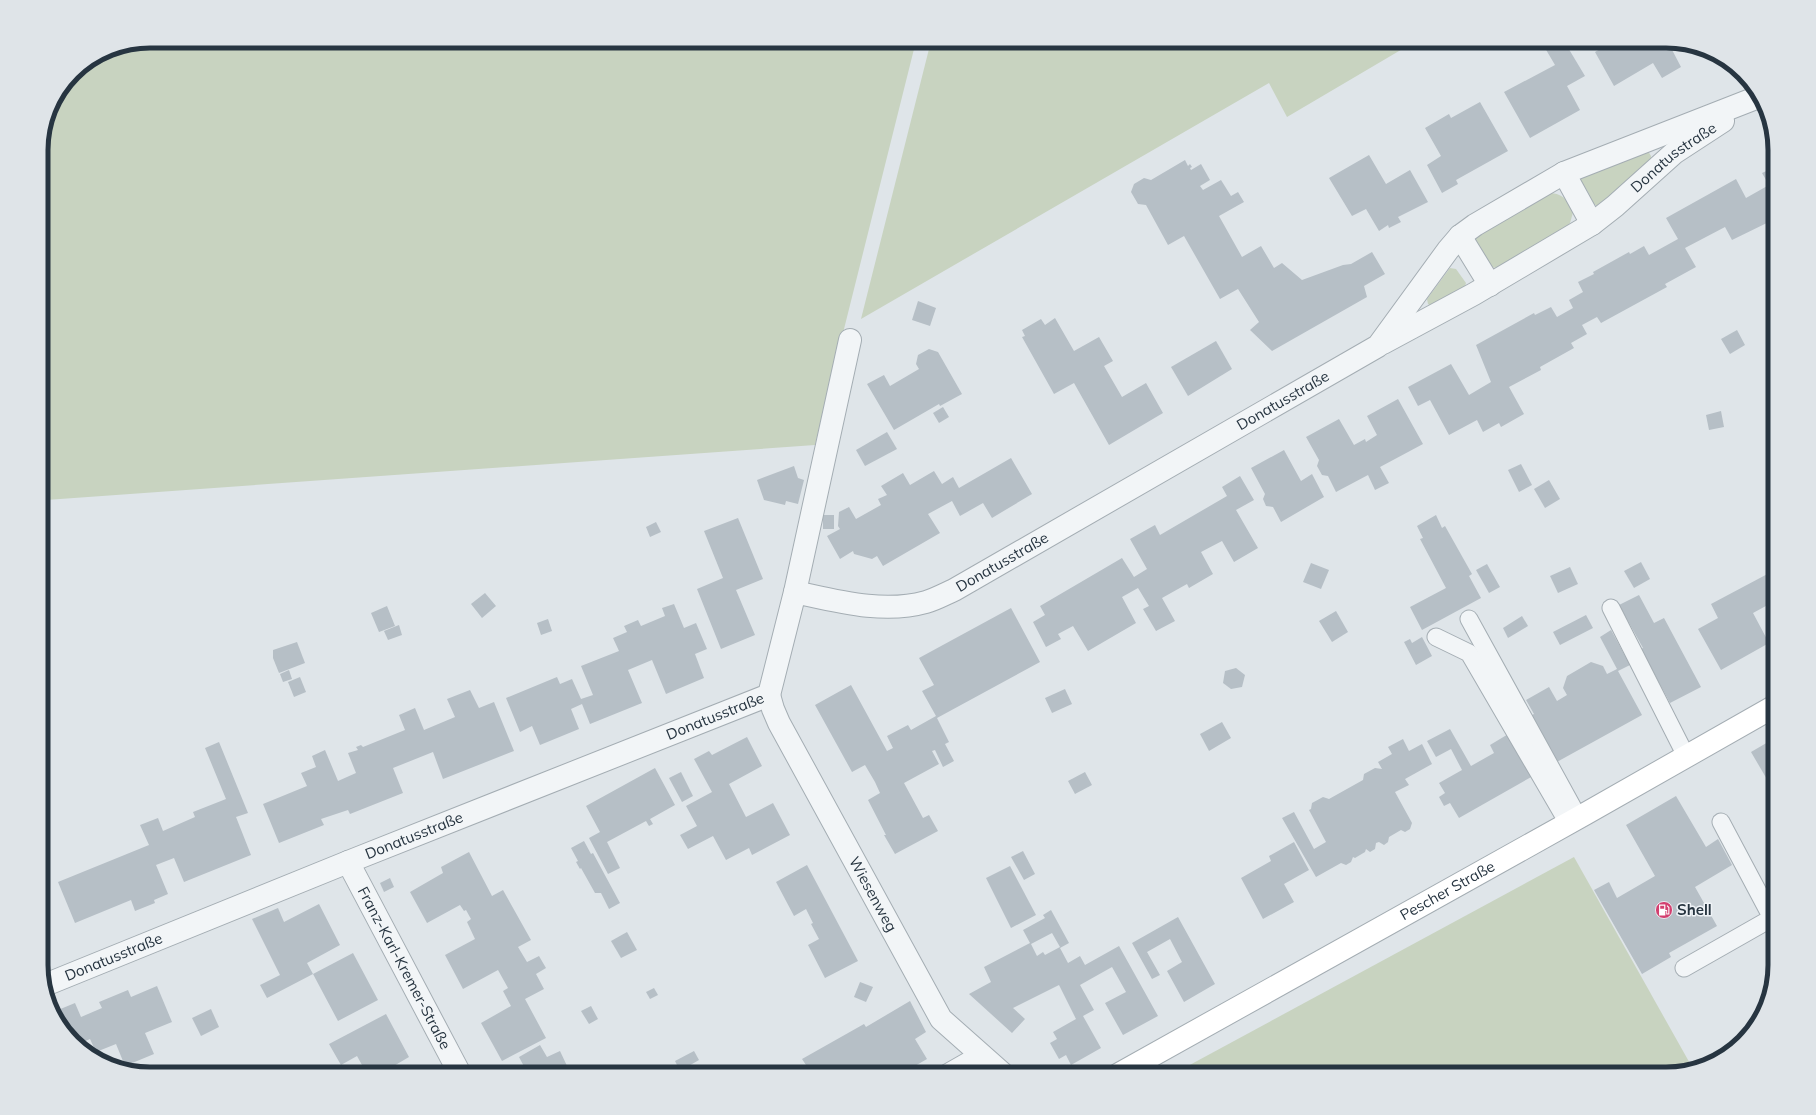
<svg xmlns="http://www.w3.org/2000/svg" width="1816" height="1115" viewBox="0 0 1816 1115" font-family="Mulish,sans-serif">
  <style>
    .green { fill: #c8d3c0 }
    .building { fill: #b6bfc6; fill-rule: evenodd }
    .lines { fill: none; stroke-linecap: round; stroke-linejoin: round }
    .lane-casing { stroke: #a4adb3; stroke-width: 19 }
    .street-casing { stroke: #a4adb3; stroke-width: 24 }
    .secondary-casing { stroke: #a4adb3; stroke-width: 24 }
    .lane { stroke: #f2f5f7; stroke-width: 17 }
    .street { stroke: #f2f5f7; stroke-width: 22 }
    .secondary { stroke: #fff; stroke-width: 22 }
    .labels { text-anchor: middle; stroke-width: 3; stroke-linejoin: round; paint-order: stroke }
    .street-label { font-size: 15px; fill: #273541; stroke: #eff3f7 }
    .poi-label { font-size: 15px; font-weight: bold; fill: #273541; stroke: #eff3f7; text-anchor: start }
    .rim { fill: none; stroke: #273541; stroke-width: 5 }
  </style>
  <rect width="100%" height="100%" fill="#dfe5e9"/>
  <g class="green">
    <path d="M150 41H916L815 445 46 500 41 572V143L49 108 73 73 108 49Z"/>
    <path d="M931 41H1416L1287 117 1269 83 861 319Z"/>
    <path d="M1648 151 1651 156V160L1597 206C1590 202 1591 195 1586 189 1583 184 1580 184 1579 178Z"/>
    <path d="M1548 193C1562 193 1566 199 1574 209L1570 223 1564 229 1498 268 1488 267 1474 255 1475 239 1481 232Z"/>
    <path d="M1450 268 1456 269 1466 283 1465 286 1431 306 1428 304 1427 299Z"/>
    <path d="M1574 857 1692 1067 1666 1074H1173Z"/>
  </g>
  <g class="building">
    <path d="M1557 41H1564L1585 76 1567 86 1580 110 1530 138 1504 92 1555 65 1545 48Z"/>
    <path d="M1614 41 1671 42 1669 44 1681 67 1662 78 1653 63 1614 86 1595 52Z"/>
    <path d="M1480 102 1508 151 1456 180 1458 184 1442 193 1427 165 1441 156 1425 128 1449 114 1451 118Z"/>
    <path d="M1369 155 1386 184 1410 170 1428 202 1398 217 1401 222 1389 228 1388 225 1379 231 1366 209 1352 216 1329 178Z"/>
    <path d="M1185 160 1188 166 1190 164 1192 167 1190 168 1191 170 1201 164 1210 180 1200 186 1203 190 1221 180 1231 196 1238 192 1244 202 1219 216 1242 257 1261 246 1274 268 1282 263 1302 280 1343 265 1351 264 1372 252 1385 274 1364 286 1367 297 1272 351 1250 330 1259 322 1238 289 1220 299 1184 236 1168 245 1146 205 1138 204 1131 192 1134 184 1144 178 1151 180Z"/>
    <path d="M1775 167V219L1732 240 1725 227 1685 248 1696 267 1665 284 1667 287 1601 323 1597 317 1582 325 1587 334 1571 343 1574 348 1540 367 1541 370 1509 387 1524 414 1501 427 1499 423 1483 432 1477 420 1449 435 1430 400 1418 406 1408 387 1451 364 1469 395 1491 382 1476 345 1534 313 1535 315 1551 307 1557 317 1573 308 1569 300 1583 292 1578 282 1594 274 1593 272 1629 252 1630 254 1644 246 1649 255 1678 239 1666 218 1736 179 1746 198 1769 185 1762 173Z"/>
    <path d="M918 301 936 308 930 326 912 320Z"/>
    <path d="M1055 318 1074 351 1099 337 1113 361 1104 366 1122 397 1146 383 1163 413 1109 445 1074 383 1054 394 1022 337 1025 336 1022 330 1041 319 1045 325Z"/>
    <path d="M1737 330 1745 345 1730 354 1721 339Z"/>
    <path d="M1216 341 1232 369 1188 396 1171 367Z"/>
    <path d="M929 349 938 352 962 394 940 406 939 404 894 430 867 384 884 375 890 386 919 369 916 364 918 355Z"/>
    <path d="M1398 399 1423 444 1380 467 1389 483 1375 490 1368 475 1336 492 1328 476 1322 475 1317 466 1319 460 1306 437 1339 419 1354 445 1365 439 1366 442 1377 435 1367 416Z"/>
    <path d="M943 407 949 417 939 423 933 413Z"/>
    <path d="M1721 411 1724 427 1709 430 1706 415Z"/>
    <path d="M887 432 897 449 865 466 856 450Z"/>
    <path d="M1284 450 1301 481 1312 474 1324 497 1281 522 1273 507 1266 506 1263 499 1265 494 1251 468Z"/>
    <path d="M1011 458 1032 494 992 518 983 503 960 516 952 501 928 514 940 533 883 566 877 556 872 559 854 554 853 551 840 559 827 536 840 529 838 526 839 512 849 507 856 519 881 505 878 499 887 495 881 486 903 473 910 485 934 471 942 484 953 477 959 488Z"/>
    <path d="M1521 464 1532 485 1519 492 1508 470Z"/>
    <path d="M794 466 798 478 804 480 798 504 786 501 785 505 764 500 757 480Z"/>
    <path d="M1240 476 1254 500 1236 510 1258 548 1234 562 1222 541 1201 552 1213 574 1189 588 1187 584 1162 598 1175 621 1156 631 1143 609 1149 606 1138 588 1122 597 1136 623 1088 651 1073 626 1058 634 1061 639 1046 647 1033 622 1045 615 1040 606 1122 558 1134 577 1147 569 1130 539 1155 525 1160 535 1227 496 1222 487Z"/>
    <path d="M1549 480 1560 499 1545 508 1534 489Z"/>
    <rect x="823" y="515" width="11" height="14"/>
    <path d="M1436 515 1442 528 1445 526 1472 574 1469 576 1481 598 1422 630 1410 607 1446 588 1420 539 1423 538 1417 526Z"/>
    <path d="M738 518 763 579 736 590 755 635 721 649 697 589 723 578 704 531Z"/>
    <path d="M656 522 661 532 650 537 646 527Z"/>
    <path d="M1641 562 1650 579 1634 588 1624 571Z"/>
    <path d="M1311 563 1329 570 1321 589 1303 582Z"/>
    <path d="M1487 564 1500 587 1489 593 1476 570Z"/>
    <path d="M1570 567 1578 584 1558 593 1550 576Z"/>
    <path d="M1775 570V601L1753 613 1769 643 1721 670 1698 629 1718 618 1711 604Z"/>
    <path d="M485 593 496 606 482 618 471 604Z"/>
    <path d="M1639 595 1654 623 1664 618 1701 687 1670 703 1641 649 1643 648 1619 605Z"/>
    <path d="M674 604 684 628 696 623 707 649 695 654 704 678 666 694 652 660 628 670 642 703 590 724 582 704 571 709 579 729 540 745 532 726 520 732 506 698 557 677 560 684 572 679 581 699 593 695 581 666 619 651 613 638 627 632 624 626 638 620 641 626 665 616 662 608Z"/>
    <path d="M387 606 395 626 379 632 371 613Z"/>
    <path d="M1011 608 1040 662 937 718 949 742 945 744 954 761 943 767 935 750 932 751 939 764 904 783 923 818 929 815 938 831 895 854 884 835H886L868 800 880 793 875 782 865 765 852 772 815 705 851 685 887 751 893 748 887 736 908 725 911 730 936 716 922 691 934 685 919 658Z"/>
    <path d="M1336 611 1348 632 1332 642 1319 621Z"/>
    <path d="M1586 615 1593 628 1560 645 1553 632Z"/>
    <path d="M1522 616 1528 626 1508 638 1503 628Z"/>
    <path d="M548 619 552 631 541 635 537 623Z"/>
    <path d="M399 625 402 635 388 640 384 631Z"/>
    <path d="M1611 630 1630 665 1618 671 1642 715 1555 763 1530 716 1534 714 1526 700 1549 687 1557 701 1567 695 1563 688 1567 676 1591 662 1603 666 1607 674 1617 669 1600 637Z"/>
    <path d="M1422 637 1432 656 1416 665 1404 642 1410 639 1412 643Z"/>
    <path d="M297 642 305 663 279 673 273 658V650Z"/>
    <path d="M1236 668 1245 675 1242 687 1231 689 1223 683 1225 671Z"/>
    <path d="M289 670 292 679 283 682 280 674Z"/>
    <path d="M300 677 306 692 294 697 288 682Z"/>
    <path d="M1065 689 1072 704 1052 713 1045 698Z"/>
    <path d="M470 690 479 708 494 702 514 751 443 779 433 752 393 768 403 793 350 814 348 810 321 819 324 825 279 843 263 804 307 786 301 773 316 767 312 756 325 750 338 781 356 773 348 753 358 750 356 747 361 745 363 747 405 730 399 715 415 708 424 730 455 717 447 699Z"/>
    <path d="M1222 722 1231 738 1209 751 1200 734Z"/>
    <path d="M1450 729 1471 766 1494 753 1490 745 1510 733 1533 776 1459 818 1450 803 1444 806 1439 797 1445 793 1439 783 1462 770 1451 749 1436 757 1427 741Z"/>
    <path d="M747 737 762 766 729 784 746 817 773 803 790 835 752 855 749 848 726 860 713 836 688 849 680 835 697 826 686 806 712 792 694 759 709 751 712 755Z"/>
    <path d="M1775 738V793L1751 752Z"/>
    <path d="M1403 739 1409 751 1422 744 1432 764 1405 779 1409 785 1395 792 1412 823 1410 829 1405 832 1401 830 1389 837 1388 842 1384 845 1379 842 1376 843 1375 849 1370 852 1366 849 1365 852 1355 858 1353 857 1351 862 1346 865 1341 863 1316 877 1282 818 1294 812 1314 849 1326 842 1309 810 1311 809 1312 803 1323 797 1329 799 1363 780 1364 774 1375 768 1382 769 1378 762 1392 754 1388 747Z"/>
    <path d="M219 742 248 813 236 817 251 855 184 882 174 858 156 865 168 894 154 900 155 903 135 911 131 900 75 923 58 882 149 845 140 825 158 818 163 831 195 817 193 812 226 799 205 748Z"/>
    <path d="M655 768 675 805 650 819 653 824 649 826 646 821 607 842 620 868 608 874 589 838 600 832 586 806Z"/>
    <path d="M681 772 693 796 682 802 669 778Z"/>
    <path d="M1085 772 1092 785 1075 794 1068 781Z"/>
    <path d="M1676 796 1706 847 1718 839 1732 865 1695 887 1717 926 1669 953 1671 957 1642 974 1594 890 1609 882 1617 898 1655 876 1626 825Z"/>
    <path d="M584 841 591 854 593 853 620 903 609 909 601 893H595L581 868 580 869 576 862 578 861 571 848Z"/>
    <path d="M1294 842 1309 870 1284 884 1294 902 1263 919 1241 878 1271 861 1269 856Z"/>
    <path d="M1023 851 1035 874 1024 880 1011 857Z"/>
    <path d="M469 852 492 896 503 890 531 940 518 947 527 962 539 956 546 968 536 974 544 989 525 999 546 1038 502 1061 481 1023 511 1006 503 991 508 988 498 970 463 989 445 955 475 939 467 922 471 919 466 910 464 911 460 905 427 923 410 892 443 873 441 867Z"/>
    <path d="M807 865 858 961 825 978 808 945 819 939 811 924 813 923 806 909 794 916 776 882Z"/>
    <path d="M1010 866 1036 915 1011 928 986 878Z"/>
    <path d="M390 878 394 887 384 892 380 883Z"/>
    <path d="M319 904 340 945 307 963 313 974 353 953 378 1000 338 1021 313 974 267 998 260 985 280 975 252 919 278 908 284 922Z"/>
    <path d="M1051 910 1069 943 1060 948 1068 963 1080 956 1085 965 1119 946 1158 1016 1123 1035 1105 1003 1126 992 1112 967 1080 985 1094 1010 1083 1016 1101 1048 1071 1065 1066 1055 1059 1059 1050 1043 1057 1039 1053 1032 1076 1019 1059 985 1013 1008 1025 1019 1012 1033 969 994 991 982 984 967 1030 943 1023 930 1045 918 1043 915ZM1052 933 1060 947 1045 955 1043 952 1037 956 1031 944Z"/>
    <path d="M1178 917 1215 984 1184 1002 1167 971 1182 962 1170 939 1147 952 1160 975 1152 979 1132 943Z"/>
    <path d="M627 932 637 950 621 958 611 941Z"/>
    <path d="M860 982 873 987 866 1002 854 997Z"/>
    <path d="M157 986 172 1022 145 1033 154 1054 125 1066 116 1044 96 1052 90 1039 79 1044 56 1020 55 1016 58 1010 75 1003 81 1017 102 1008 99 1002 128 990 131 997Z"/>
    <path d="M654 988 658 995 650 999 646 992Z"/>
    <path d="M910 1001 926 1032 915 1039 927 1059 901 1074H805L810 1071 802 1059 864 1024 866 1027Z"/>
    <path d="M591 1006 598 1019 589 1024 581 1011Z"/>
    <path d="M211 1009 219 1027 201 1036 192 1018Z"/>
    <path d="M386 1014 409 1057 392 1067 395 1074H367L357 1056 341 1065 329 1044Z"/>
    <path d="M540 1045 547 1057 560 1051 568 1068 556 1074H528L519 1057Z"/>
    <path d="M694 1051 699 1060 680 1071 675 1061Z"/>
  </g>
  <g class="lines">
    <g class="lane-casing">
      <g id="lane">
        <path d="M1611 608 1686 756"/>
        <path d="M1469 619 1578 817"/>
        <path d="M1436 637 1469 653 1568 823"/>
        <path d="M1684 968 1772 918 1721 822"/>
        <path d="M945 1074 980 1054"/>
      </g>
    </g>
    <g class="street-casing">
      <g id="street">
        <path d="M1564 173 1592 224"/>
        <path d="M1460 236 1490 285"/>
        <path id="s1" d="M1383 343 1474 294 1592 224 1615 206 1674 153 1723 121"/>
        <path d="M795 592 850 340"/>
        <path id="s2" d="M769 695 773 709 779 723 941 1019 1003 1074"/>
        <path id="s3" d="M348 862 460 1074"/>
        <path id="s4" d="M45 985 348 862 769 695 795 592C837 601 883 614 926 602 936 599 945 594 954 590L1378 346 1448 250 1460 236 1475 225 1564 173 1761 96"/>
      </g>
    </g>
    <g class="secondary-casing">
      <g id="secondary">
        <path id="s5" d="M1119 1074 1585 814 1775 706"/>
      </g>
    </g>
    <use href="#lane" class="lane"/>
    <use href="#street" class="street"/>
    <use href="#secondary" class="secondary"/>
  </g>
  <defs>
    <g id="fuel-disc" transform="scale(0.9)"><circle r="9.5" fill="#d33f6f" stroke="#eff3f7"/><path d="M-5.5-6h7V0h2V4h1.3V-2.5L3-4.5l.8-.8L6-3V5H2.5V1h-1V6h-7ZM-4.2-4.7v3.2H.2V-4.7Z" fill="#fff"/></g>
  </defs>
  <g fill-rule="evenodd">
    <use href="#fuel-disc" x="1664" y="910"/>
  </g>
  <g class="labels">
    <g class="street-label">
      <text dy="5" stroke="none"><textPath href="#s1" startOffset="346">Donatusstraße</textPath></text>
      <text dy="5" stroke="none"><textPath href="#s4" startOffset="1429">Donatusstraße</textPath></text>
      <text dy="5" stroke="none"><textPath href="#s4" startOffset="1105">Donatusstraße</textPath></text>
      <text dy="5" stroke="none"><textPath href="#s4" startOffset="722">Donatusstraße</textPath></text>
      <text dy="5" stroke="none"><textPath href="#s4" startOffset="398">Donatusstraße</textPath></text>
      <text dy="5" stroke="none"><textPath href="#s5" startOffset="376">Pescher Straße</textPath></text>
      <text dy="5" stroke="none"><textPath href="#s2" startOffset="225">Wiesenweg</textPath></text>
      <text dy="5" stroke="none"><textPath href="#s4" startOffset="74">Donatusstraße</textPath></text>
      <text dy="5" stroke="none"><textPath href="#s3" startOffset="120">Franz-Karl-Kremer-Straße</textPath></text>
    </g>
    <g class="poi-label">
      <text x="1677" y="915">Shell</text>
    </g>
  </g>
  <path d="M0 0H1816V1115H0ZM150 48H1666A102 102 0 0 1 1768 150V965A102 102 0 0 1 1666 1067H150A102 102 0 0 1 48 965V150A102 102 0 0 1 150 48Z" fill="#dfe4e8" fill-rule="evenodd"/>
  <path class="rim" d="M150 48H1666A102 102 0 0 1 1768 150V965A102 102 0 0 1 1666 1067H150A102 102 0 0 1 48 965V150A102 102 0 0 1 150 48Z"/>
</svg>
